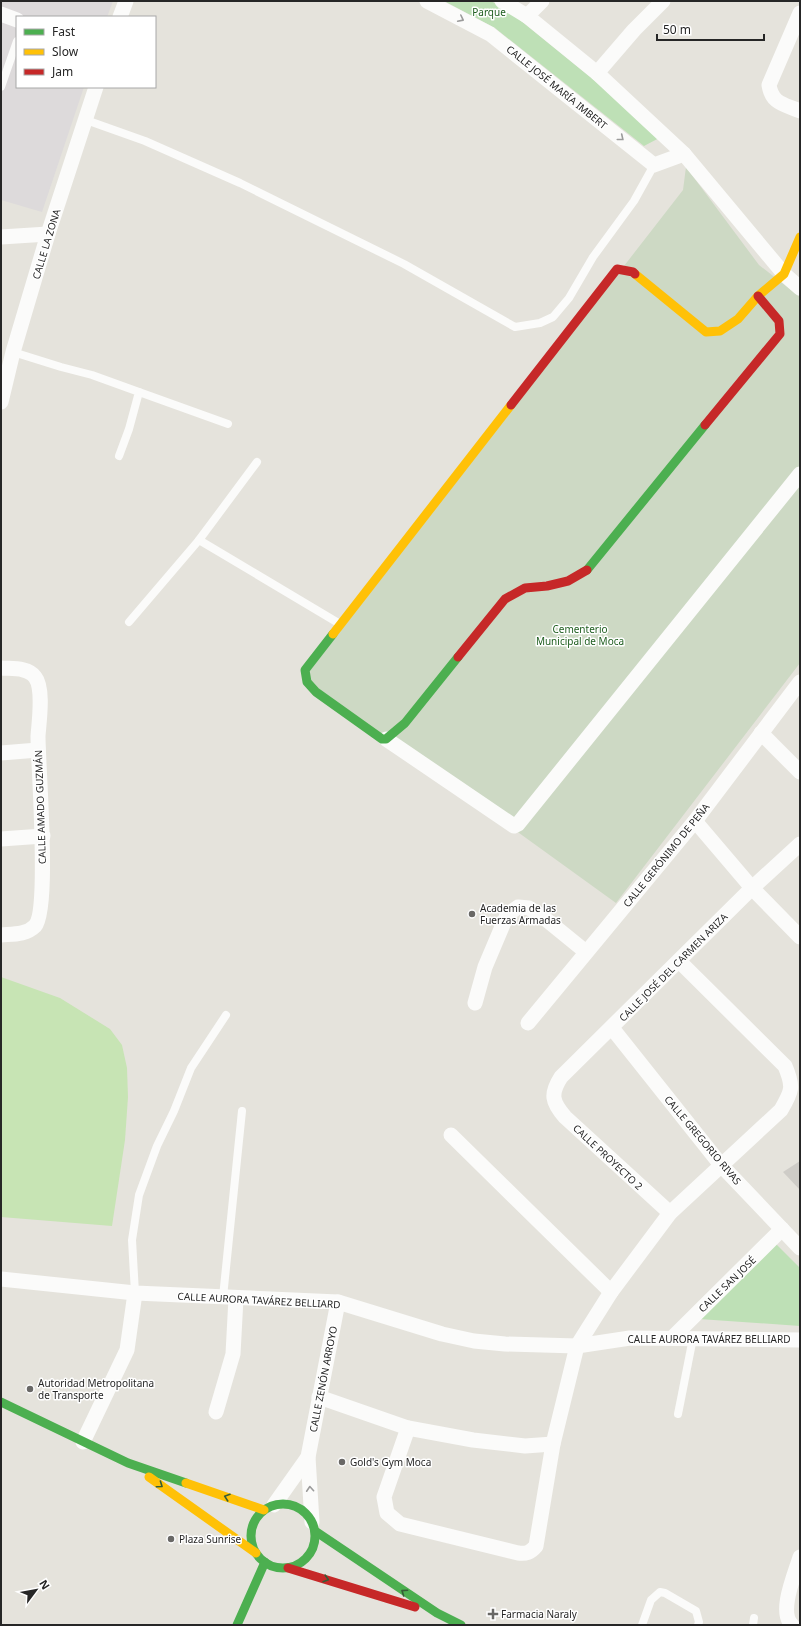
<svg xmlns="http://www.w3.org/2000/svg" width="801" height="1626" viewBox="0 0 801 1626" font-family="'Noto Sans',sans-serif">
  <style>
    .industrial { fill: #dddadb }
    .green { fill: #bee0b6 }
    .cemetery { fill: #cdd9c4 }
    .pitch { fill: #c7e4b4 }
    .building { fill: #ceccc7 }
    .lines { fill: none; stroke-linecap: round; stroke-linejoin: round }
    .lane { stroke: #fbfbfa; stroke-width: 8 }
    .street { stroke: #fbfbfa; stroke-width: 15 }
    .fast { stroke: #4caf50; stroke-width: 9 }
    .slow { stroke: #ffc107; stroke-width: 9 }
    .jam { stroke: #c62828; stroke-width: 9 }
    .oneway { stroke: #9b9b9b }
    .oneway2 { stroke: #355d37 }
    .poi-dot { fill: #696866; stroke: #fff; stroke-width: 1.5 }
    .labels { text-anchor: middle; stroke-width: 3; stroke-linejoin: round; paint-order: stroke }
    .park-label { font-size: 10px; fill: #1d5d1e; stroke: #fff }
    .street-label { font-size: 10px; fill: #262626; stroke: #fff }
    .poi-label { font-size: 10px; fill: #262626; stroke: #fff; text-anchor: start }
  </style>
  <rect width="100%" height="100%" fill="#e5e3dc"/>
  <path class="industrial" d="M1 1H113L107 17H17V87H84L42 212 1 200Z"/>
  <g class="green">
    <path d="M444 1H491L510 12 663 136 644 146 495 28Z"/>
    <path d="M776 1244 800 1268V1326L699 1319Z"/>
  </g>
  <path class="cemetery" d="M686 167 759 265 800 297V663L616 903 304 678 683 190Z"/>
  <path class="pitch" d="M1 977 60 998 110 1029 122 1045 127 1068 128 1097 125 1140 112 1226 1 1217Z"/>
  <path class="building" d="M800 1161V1190L783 1172Z"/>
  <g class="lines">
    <g class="lane">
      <path d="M1 87 17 41"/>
      <path d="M86 120 145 141 240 183 404 264 515 327 540 323 553 317 569 298 593 257 634 201 654 165"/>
      <path d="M13 352 61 367 92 375 139 392 129 429 119 456"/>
      <path d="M139 392 228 424"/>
      <path d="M199 540 257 462"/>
      <path d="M129 622 199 540 340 624"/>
      <path d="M135 1293 132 1240 139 1195 157 1146 174 1111 191 1068 226 1015"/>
      <path d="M223 1297 242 1111"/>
      <path d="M678 1414 693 1338"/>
      <path d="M642 1625 651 1600 660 1592 665 1593 696 1611 699 1622 698 1625"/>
      <path d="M753 1625 754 1618"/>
    </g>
    <g class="street">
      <path d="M427 1 490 34 654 165 684 154"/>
      <path d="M502 1 527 16 597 73 684 154 784 274 800 288"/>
      <path d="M800 13 769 85C772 104 784 104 800 111"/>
      <path d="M1 14 17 20"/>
      <path d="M527 16 542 1"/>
      <path d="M120 17 126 1"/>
      <path d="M597 73 634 30 663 1"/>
      <path d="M1 237 48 234"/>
      <path d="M1 402 13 352 48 234 96 87"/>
      <path d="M1 668C11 669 28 667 35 677 44 688 39 722 38 736 38 767 50 909 35 926 26 935 13 934 1 935"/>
      <path d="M761 733 800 772"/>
      <path d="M386 739 514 826 518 824 800 474"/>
      <path d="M1 753 38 750"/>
      <path d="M695 821 752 888 800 937"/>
      <path d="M1 839 43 836"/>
      <path d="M475 1003 485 967 507 915 518 907 529 908 543 917 586 952"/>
      <path d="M528 1023 695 821 800 682"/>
      <path d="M612 1028 721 1165 800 1248"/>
      <path d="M451 1135 611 1292"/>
      <path d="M670 1213 565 1117C552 1102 550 1094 561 1077L752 888 800 844"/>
      <path d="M1 1279 135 1293 338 1302 442 1334 474 1341 505 1344 577 1346 630 1338 800 1340"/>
      <path d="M672 1338 782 1229"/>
      <path d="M319 1397 408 1428 473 1440 525 1446 553 1444"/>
      <path d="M216 1412 233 1354 236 1298"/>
      <path d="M408 1428 384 1497 387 1513 400 1524 518 1553C526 1554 530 1553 536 1546L553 1444 577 1346 611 1292 670 1213 781 1110C792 1091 794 1087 785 1066L679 961"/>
      <path d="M83 1442 127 1350 135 1293"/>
      <path d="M274 1505 308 1457"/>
      <path d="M312 1522 308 1457 338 1302"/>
      <path d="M792 1625C778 1612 795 1574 800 1557"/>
    </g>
    <g class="fast">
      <path d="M587 570 705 425"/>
      <path d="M333 634 305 670 307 682 316 692 382 739H386L405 723 458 657"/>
      <path d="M1 1402 128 1463 186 1483"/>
      <circle cx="283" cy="1536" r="32"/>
      <path d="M315 1531 437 1613 461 1625"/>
      <path d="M237 1625 265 1562"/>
    </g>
    <g class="slow">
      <path d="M635 274 706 332 720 331 738 319 758 296 784 274 800 237"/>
      <path d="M333 634 511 405"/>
      <path d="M149 1477 256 1553"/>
      <path d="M186 1483 264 1510"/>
    </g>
    <g class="jam">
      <path d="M511 405 617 269 633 272 635 274"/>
      <path d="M705 425 780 334 779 321 758 296"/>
      <path d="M458 657 505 599 525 588 547 586 568 581 587 570"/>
      <path d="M288 1568 415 1607"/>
    </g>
  </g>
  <defs><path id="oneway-chevron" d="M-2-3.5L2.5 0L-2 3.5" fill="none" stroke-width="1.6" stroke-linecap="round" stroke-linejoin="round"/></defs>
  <g class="oneway">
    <use href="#oneway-chevron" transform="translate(461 19) rotate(27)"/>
    <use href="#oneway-chevron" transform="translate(621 138) rotate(39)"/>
    <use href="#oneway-chevron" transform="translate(310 1489) rotate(-94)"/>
  </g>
  <g class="oneway2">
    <use href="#oneway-chevron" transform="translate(160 1485) rotate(35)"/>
    <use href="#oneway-chevron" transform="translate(227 1497) rotate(-161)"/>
    <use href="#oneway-chevron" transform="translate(326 1579) rotate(17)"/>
    <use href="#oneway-chevron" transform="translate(404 1592) rotate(-146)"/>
  </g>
  <g class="poi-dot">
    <circle cx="472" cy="914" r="4"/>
    <circle cx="30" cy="1389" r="4"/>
    <circle cx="342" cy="1462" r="4"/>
    <circle cx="171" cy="1539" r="4"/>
    <path d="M491 1608h4v4h4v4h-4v4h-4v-4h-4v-4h4z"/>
  </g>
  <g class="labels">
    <g class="park-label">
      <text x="489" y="16">Parque</text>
      <text x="580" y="633">Cementerio<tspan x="580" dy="12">Municipal de Moca</tspan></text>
    </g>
    <g class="street-label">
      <text transform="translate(557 87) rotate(39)" y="4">CALLE JOSÉ MARÍA IMBERT</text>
      <text transform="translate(46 244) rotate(-73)" y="4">CALLE LA ZONA</text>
      <text transform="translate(40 807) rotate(-92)" y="4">CALLE AMADO GUZMÁN</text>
      <text transform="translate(666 855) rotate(-51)" y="4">CALLE GERÓNIMO DE PEÑA</text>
      <text transform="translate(673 967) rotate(-45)" y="4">CALLE JOSÉ DEL CARMEN ARIZA</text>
      <text transform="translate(703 1140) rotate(50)" y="4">CALLE GREGORIO RIVAS</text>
      <text transform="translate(608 1157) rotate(43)" y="4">CALLE PROYECTO 2</text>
      <text transform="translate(727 1284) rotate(-44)" y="4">CALLE SAN JOSÉ</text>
      <text transform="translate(259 1300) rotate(3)" y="4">CALLE AURORA TAVÁREZ BELLIARD</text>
      <text x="709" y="1343">CALLE AURORA TAVÁREZ BELLIARD</text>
      <text transform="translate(323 1379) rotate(-79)" y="4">CALLE ZENÓN ARROYO</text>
    </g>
    <g class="poi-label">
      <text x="480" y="912">Academia de las<tspan x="480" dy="12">Fuerzas Armadas</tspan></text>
      <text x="38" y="1387">Autoridad Metropolitana<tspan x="38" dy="12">de Transporte</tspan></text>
      <text x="350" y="1466">Gold's Gym Moca</text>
      <text x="179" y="1543">Plaza Sunrise</text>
      <text x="501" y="1618">Farmacia Naraly</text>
    </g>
  </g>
  <rect width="801" height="1626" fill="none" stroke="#262626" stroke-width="4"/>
  <rect x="16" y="16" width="140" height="72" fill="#ffffff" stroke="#a8a8a8"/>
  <rect x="24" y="29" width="20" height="6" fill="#4caf50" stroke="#a8a8a8"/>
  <text x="52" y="36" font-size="12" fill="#262626">Fast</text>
  <rect x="24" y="49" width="20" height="6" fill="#ffc107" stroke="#a8a8a8"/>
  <text x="52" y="56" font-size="12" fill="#262626">Slow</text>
  <rect x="24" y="69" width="20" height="6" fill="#c62828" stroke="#a8a8a8"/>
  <text x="52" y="76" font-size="12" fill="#262626">Jam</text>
  <g transform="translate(36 1590) rotate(58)" stroke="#ffffff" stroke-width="3" paint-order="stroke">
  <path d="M0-3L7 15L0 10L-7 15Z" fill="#262626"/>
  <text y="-6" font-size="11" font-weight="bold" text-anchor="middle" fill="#262626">N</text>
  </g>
  <path d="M657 34v6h107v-6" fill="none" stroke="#262626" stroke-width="2"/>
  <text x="663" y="34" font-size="12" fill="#262626" stroke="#ffffff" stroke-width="3" paint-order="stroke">50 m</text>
</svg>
